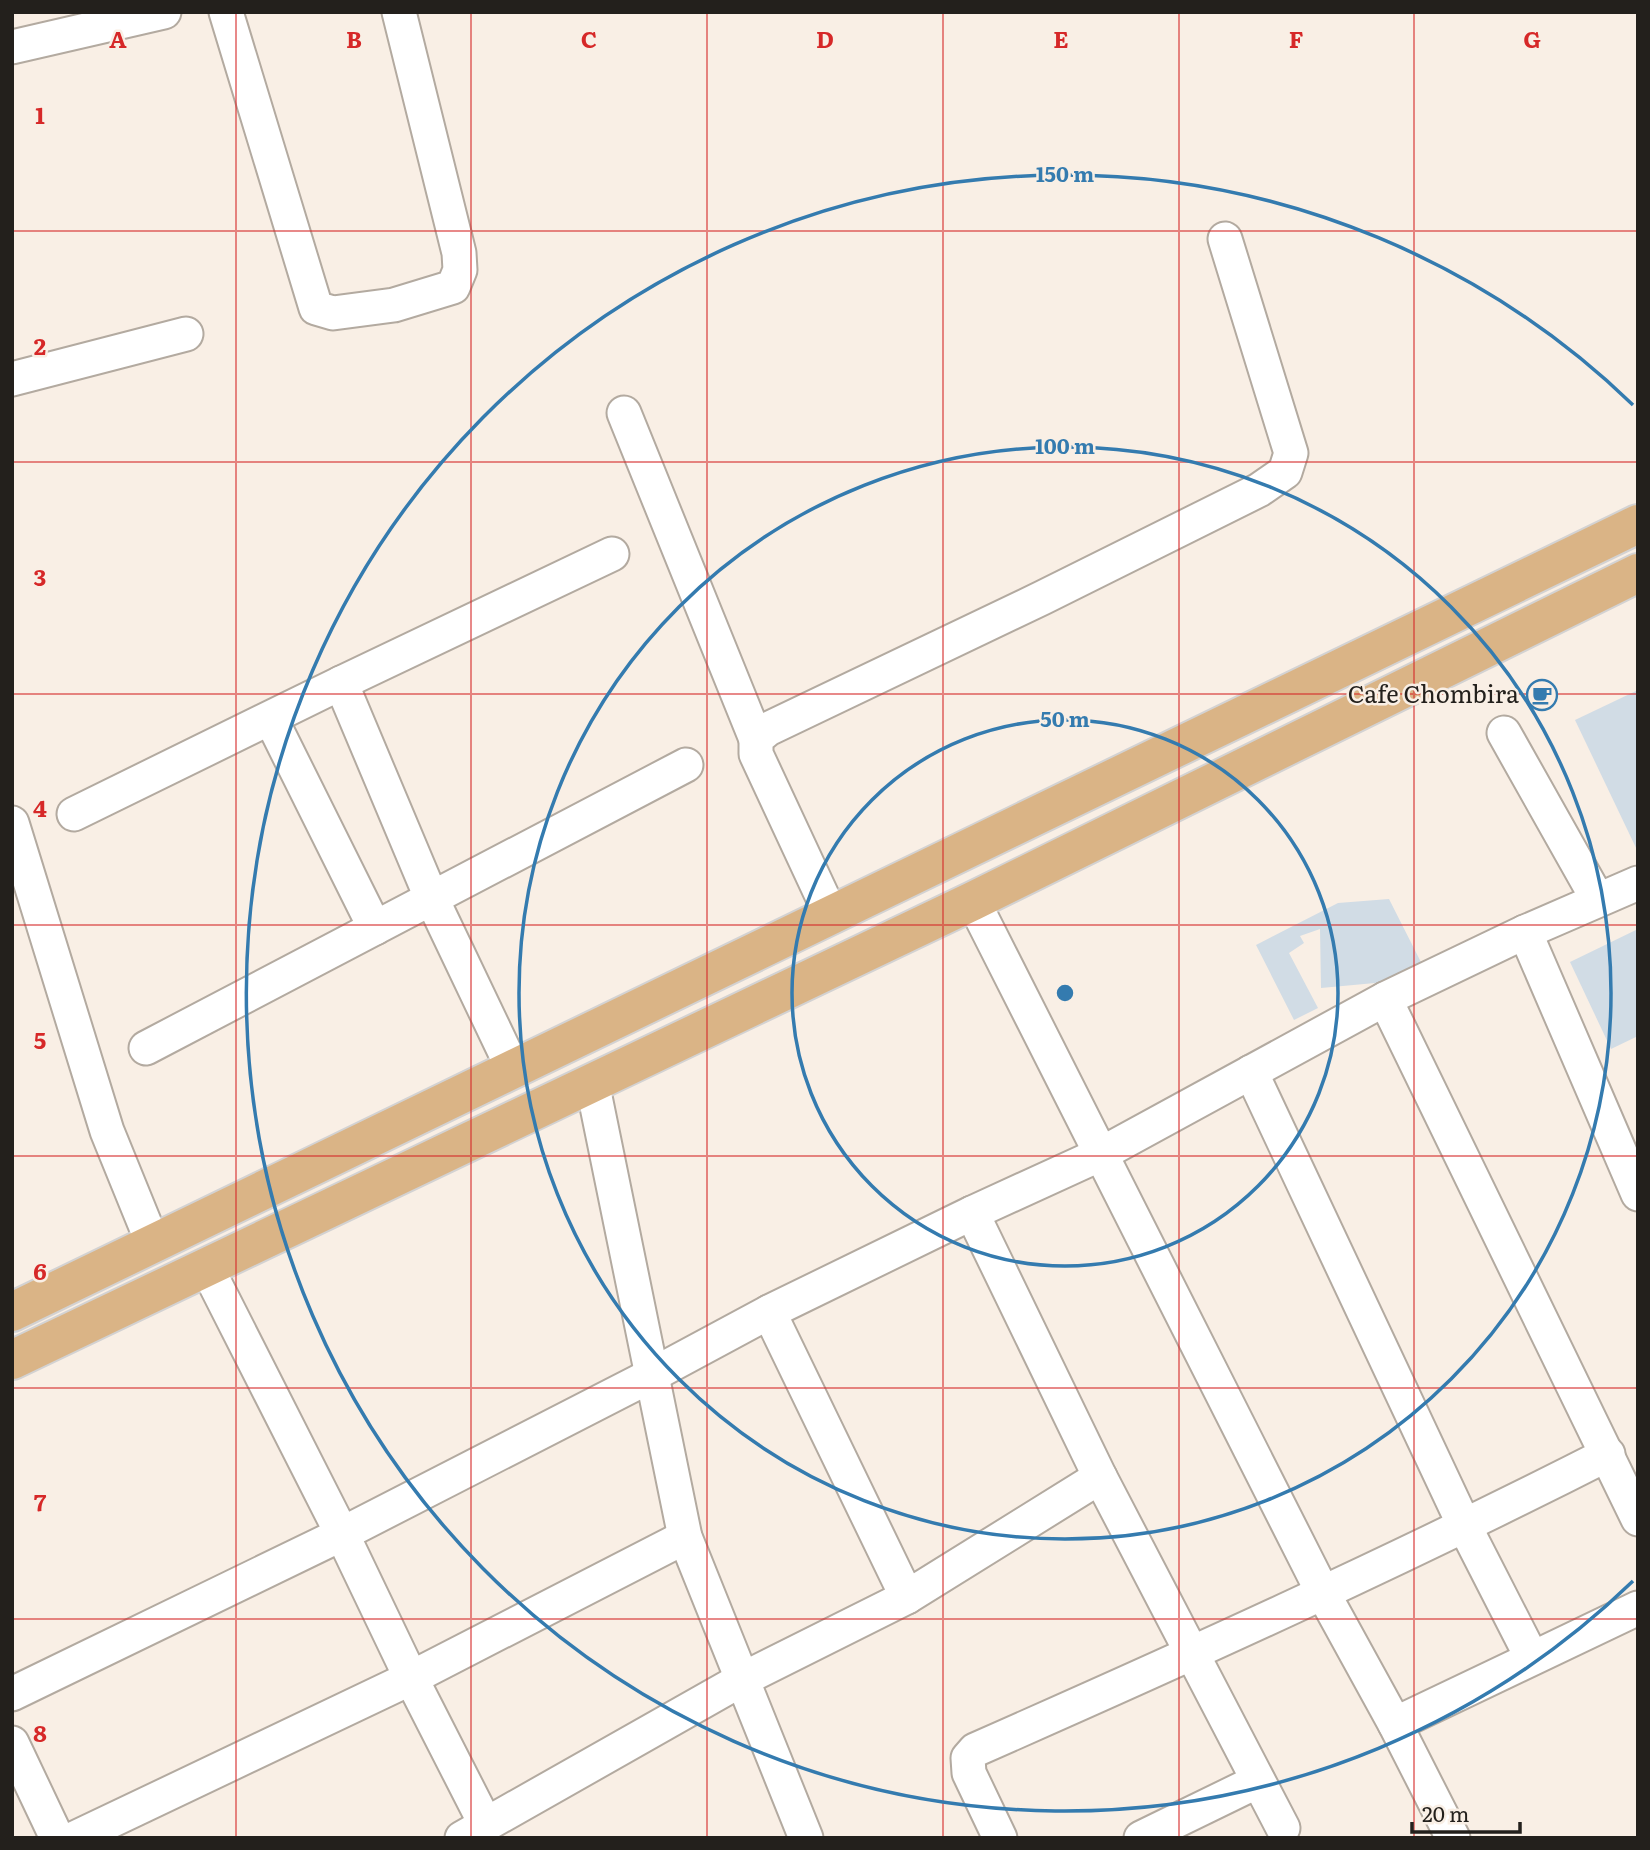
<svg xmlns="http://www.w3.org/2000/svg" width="1650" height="1850" viewBox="0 0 1650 1850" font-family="Literata,serif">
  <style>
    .building { fill: #d1dce5 }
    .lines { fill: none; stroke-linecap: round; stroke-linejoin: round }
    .minor-casing { stroke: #b3aaa0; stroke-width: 37 }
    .primary-casing { stroke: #d3d2d2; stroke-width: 42 }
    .minor { stroke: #fff; stroke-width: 33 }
    .primary { stroke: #dab486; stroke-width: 38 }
    .grid { fill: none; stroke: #d62828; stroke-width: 2; stroke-opacity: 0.55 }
    .ring { fill: none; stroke: #347baf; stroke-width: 3.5 }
    .labels { text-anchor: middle; stroke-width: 5; stroke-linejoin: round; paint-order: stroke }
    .poi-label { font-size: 24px; fill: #23201c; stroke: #f9efe5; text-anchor: end }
    .grid-label { font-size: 23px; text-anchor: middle; font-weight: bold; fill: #d62828; stroke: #f9efe5; stroke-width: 5; stroke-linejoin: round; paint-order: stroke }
    .centre { fill: #347baf; stroke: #f9efe5; stroke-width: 3.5 }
    .ring-label { font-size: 21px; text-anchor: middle; font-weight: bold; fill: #347baf; stroke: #f9efe5; stroke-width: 5; stroke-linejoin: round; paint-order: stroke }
  </style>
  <rect width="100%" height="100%" fill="#f9efe5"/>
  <g class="building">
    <path d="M1638 690V852L1575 720Z"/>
    <path d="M1389 899 1429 978 1321 988 1320 929 1300 936 1304 943 1289 953 1318 1008 1294 1020 1256 945 1338 903Z"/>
    <path d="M1638 929V1036L1611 1049 1570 962Z"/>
  </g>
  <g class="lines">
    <g class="minor-casing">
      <g id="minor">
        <path d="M226 12 316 308 333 313 394 305 453 287 460 270 459 253 399 12"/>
        <path d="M12 47 164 12"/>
        <path d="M12 379 186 334"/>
        <path d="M624 413 756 739"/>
        <path d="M341 683 431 897 513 1069"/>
        <path d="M271 719 375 928"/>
        <path d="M1504 733 1598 900"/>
        <path d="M74 814 341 683 612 554"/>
        <path d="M12 823 107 1131 153 1244"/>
        <path d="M973 901 1323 1593 1395 1724 1453 1838"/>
        <path d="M831 915 756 754V739L768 729 1042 598 1259 490 1285 472 1291 453 1225 239"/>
        <path d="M1525 932 1638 1194"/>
        <path d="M1385 999 1638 1519"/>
        <path d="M146 1048 686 765"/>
        <path d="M1251 1072 1465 1527 1532 1658"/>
        <path d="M592 1082 685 1537 806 1838"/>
        <path d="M972 1213 1100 1477 1283 1828"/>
        <path d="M206 1266 342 1534 411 1678 486 1825"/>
        <path d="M769 1312 907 1597"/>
        <path d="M12 1694 342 1534 652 1375 769 1312 972 1213 1101 1154 1385 999 1525 932 1638 883"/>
        <path d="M1395 1724 1638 1608"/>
        <path d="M12 1743 57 1838"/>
        <path d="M75 1838 411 1678 685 1537"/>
        <path d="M462 1838 741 1680 907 1597 1100 1477"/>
        <path d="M1000 1838 969 1773 968 1758 975 1750C1188 1656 1400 1560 1608 1454"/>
        <path d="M1141 1838 1258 1781"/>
      </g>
    </g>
    <g class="primary-casing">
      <g id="primary">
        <path d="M12 1312 1638 524"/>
        <path d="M12 1360 973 901 1638 573"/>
      </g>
    </g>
    <use href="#minor" class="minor"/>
    <use href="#primary" class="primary"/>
  </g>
  <path class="grid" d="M236 12V1838M471 12V1838M707 12V1838M943 12V1838M1179 12V1838M1414 12V1838M12 231H1638M12 462H1638M12 694H1638M12 925H1638M12 1156H1638M12 1388H1638M12 1619H1638"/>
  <g class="ring">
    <circle cx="1065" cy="993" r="273"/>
    <circle cx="1065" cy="993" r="546"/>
    <path d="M1633 1581A818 818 0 1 1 1633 405"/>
  </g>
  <defs>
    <g id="cafe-ring" transform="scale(1.575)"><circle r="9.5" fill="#f9efe5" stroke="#347baf" stroke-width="1.5"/><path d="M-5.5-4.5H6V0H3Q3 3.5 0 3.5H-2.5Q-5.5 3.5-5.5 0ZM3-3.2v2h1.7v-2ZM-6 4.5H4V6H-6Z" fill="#347baf"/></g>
  </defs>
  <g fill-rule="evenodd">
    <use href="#cafe-ring" x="1542" y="695"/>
  </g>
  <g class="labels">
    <g class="poi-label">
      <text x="1519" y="703">Cafe Chombira</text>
    </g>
  </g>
  <g class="grid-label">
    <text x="118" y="48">A</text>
    <text x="354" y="48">B</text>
    <text x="589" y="48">C</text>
    <text x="825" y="48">D</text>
    <text x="1061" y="48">E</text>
    <text x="1296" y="48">F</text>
    <text x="1532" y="48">G</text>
    <text x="40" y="124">1</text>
    <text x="40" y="355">2</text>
    <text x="40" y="586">3</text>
    <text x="40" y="817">4</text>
    <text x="40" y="1049">5</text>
    <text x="40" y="1280">6</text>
    <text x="40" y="1511">7</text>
    <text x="40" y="1742">8</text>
  </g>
  <circle cx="1065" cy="993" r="10" class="centre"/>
  <g class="ring-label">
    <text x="1065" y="182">150 m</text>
    <text x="1065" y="454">100 m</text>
    <text x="1065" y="727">50 m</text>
  </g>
  <rect width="1650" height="1850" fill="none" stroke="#23201c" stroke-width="28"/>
  <path d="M1412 1822v10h108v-10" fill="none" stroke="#23201c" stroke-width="3.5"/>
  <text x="1422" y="1822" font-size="21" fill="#23201c" stroke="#f9efe5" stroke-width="5" paint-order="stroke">20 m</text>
</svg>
